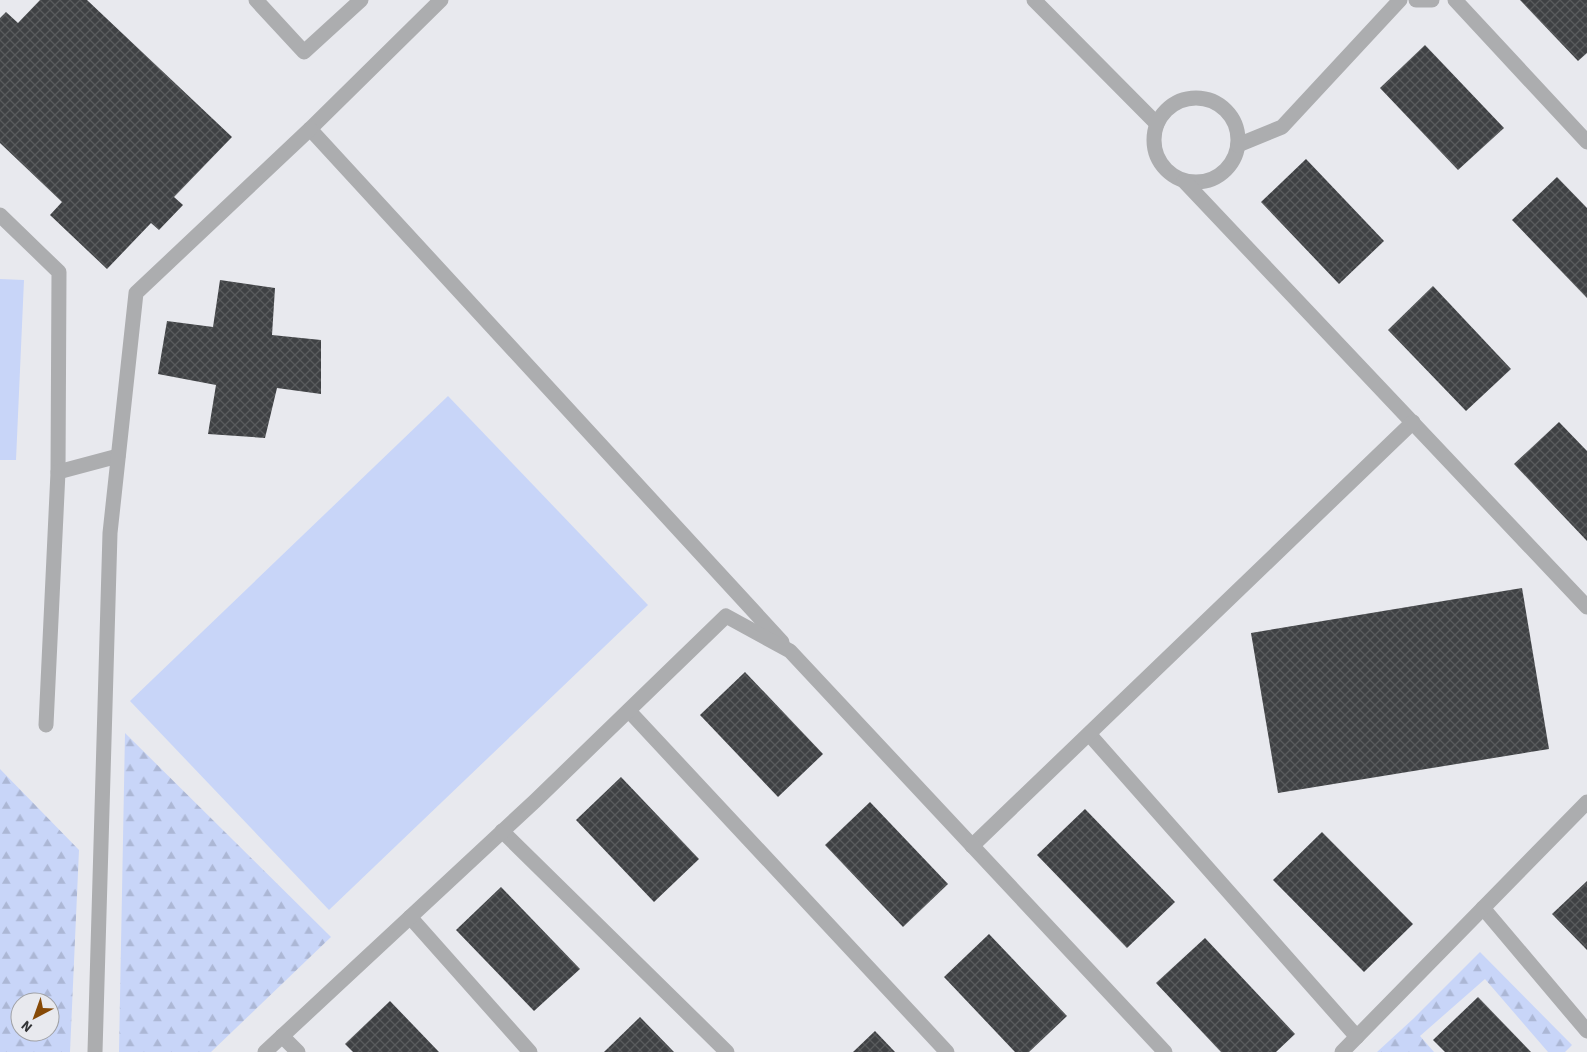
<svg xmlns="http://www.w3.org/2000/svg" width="1587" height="1052" viewBox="0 0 1587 1052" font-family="'Source Sans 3',sans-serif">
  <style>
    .forest { fill: url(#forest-firs); fill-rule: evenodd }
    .pitch { fill: #c8d5f8 }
    .building { fill: url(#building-cross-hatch) }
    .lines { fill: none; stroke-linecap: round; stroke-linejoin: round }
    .service { stroke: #acadaf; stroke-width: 15 }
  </style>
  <defs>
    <pattern id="forest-firs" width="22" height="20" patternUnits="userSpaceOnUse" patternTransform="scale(1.25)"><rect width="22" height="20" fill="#c8d5f8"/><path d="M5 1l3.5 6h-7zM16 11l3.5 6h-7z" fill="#acb7d5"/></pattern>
    <pattern id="building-cross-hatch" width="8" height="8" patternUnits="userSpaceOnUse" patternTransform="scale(1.25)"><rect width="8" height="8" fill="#3f4144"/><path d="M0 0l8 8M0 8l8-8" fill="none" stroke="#595b5d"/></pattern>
  </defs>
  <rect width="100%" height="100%" fill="#e8e9ee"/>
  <g class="forest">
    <path d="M125 733 331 937 211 1052H119Z"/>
    <path d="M0 769 79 850 70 1052H0ZM20 1002H50V1032H20Z"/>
    <path d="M1480 952 1572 1045 1565 1052H1548L1485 979 1420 1036 1434 1052H1377L1413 1019Z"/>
  </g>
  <g class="pitch">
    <path d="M0 279 24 280 16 460H0Z"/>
    <path d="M448 396 648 605 329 910 130 701Z"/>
  </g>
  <g class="building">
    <path d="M40 0H87L232 137 174 197 183 205 159 230 151 223 107 269 50 215 62 202 0 143V18L6 12 18 23Z"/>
    <path d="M1520 0H1587V53L1578 61Z"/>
    <path d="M1425 45 1504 128 1458 170 1380 88Z"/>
    <path d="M1306 159 1384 241 1339 284 1261 202Z"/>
    <path d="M1557 177 1587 208V298L1512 220Z"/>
    <path d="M220 280 275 288 272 335 321 340V394L277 388 265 438 208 434 216 385 158 374 167 321 213 327Z"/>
    <path d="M1433 286 1511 369 1466 411 1388 330Z"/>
    <path d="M1559 422 1587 451V541L1514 464Z"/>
    <path d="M1522 588 1549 749 1278 793 1251 633Z"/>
    <path d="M745 672 823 754 778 797 700 715Z"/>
    <path d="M621 777 699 859 654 902 576 820Z"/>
    <path d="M870 802 948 884 903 927 825 845Z"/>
    <path d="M1085 809 1175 902 1127 948 1037 855Z"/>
    <path d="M1322 832 1413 924 1364 972 1273 880Z"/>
    <path d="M1587 881V950L1552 914Z"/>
    <path d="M501 887 580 969 534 1011 456 930Z"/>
    <path d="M989 934 1067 1016 1029 1052H1015L944 977Z"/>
    <path d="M1205 938 1295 1034 1276 1052H1221L1156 983Z"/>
    <path d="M1478 997 1531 1052H1445L1433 1040Z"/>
    <path d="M390 1001 439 1052H353L345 1044Z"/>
    <path d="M640 1017 674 1052H604Z"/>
    <path d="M875 1031 895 1052H853Z"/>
  </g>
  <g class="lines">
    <g class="service">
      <path d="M256 0 304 52 361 0"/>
      <path d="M441 0 310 129 782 642"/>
      <path d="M1034 0 1157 124"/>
      <path d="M1416 0H1432"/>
      <path d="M1455 0 1587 142"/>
      <circle cx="1196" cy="140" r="42"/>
      <path d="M1238 145 1282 127 1400 0"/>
      <path d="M1184 181 1587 607"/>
      <path d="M0 215 59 272 58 472 46 725"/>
      <path d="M58 472 118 456"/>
      <path d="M629 711 947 1052"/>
      <path d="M1089 734 1357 1037"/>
      <path d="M502 831 727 1052"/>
      <path d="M972 846 1413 422"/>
      <path d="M1483 908 1587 1031"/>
      <path d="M410 917 530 1052"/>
      <path d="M282 1036 298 1052"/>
      <path d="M95 1052 110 533 136 293 310 129"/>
      <path d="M265 1052 535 801 726 616 790 651 1165 1052"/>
      <path d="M1342 1052 1587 802"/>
    </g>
  </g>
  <g transform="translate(35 1017) rotate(221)"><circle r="24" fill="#e8e9ee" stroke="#9fa0a4"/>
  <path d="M0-4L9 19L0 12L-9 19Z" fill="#864906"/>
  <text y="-8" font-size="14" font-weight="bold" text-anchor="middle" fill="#313234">N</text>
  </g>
</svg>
